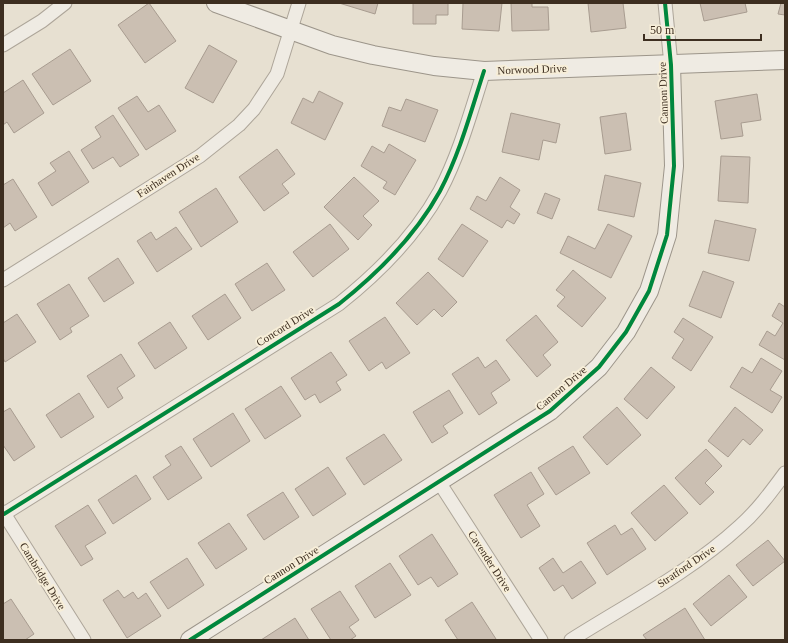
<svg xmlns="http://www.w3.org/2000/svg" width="788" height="643" viewBox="0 0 788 643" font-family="Georgia,serif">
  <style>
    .building { fill: #cbbfb2; stroke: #a89c90 }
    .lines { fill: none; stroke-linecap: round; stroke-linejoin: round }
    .street-casing { stroke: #ada599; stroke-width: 15 }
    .secondary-casing { stroke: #9c958a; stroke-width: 20 }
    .street { stroke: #efebe3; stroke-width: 13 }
    .secondary { stroke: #efebe3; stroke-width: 18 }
    .cycleway-casing { stroke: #f7eed8; stroke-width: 6 }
    .cycleway { stroke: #00873e; stroke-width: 4 }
    .labels { text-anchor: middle; stroke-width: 4; stroke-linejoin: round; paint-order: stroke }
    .street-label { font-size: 11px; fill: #3d2e20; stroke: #f7eed8 }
  </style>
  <rect width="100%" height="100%" fill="#e7e0d1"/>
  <g class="building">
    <path d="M149 3 176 41 145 63 118 25Z"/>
    <path d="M339 3H378L375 14Z"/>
    <path d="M413 3H448V15H436V24H413Z"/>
    <path d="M463 3H502L499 31 462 29Z"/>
    <path d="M511 3H532V7H548L549 30 512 31Z"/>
    <path d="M588 3H623L626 28 591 32Z"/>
    <path d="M700 3H745L747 12 704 21Z"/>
    <path d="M781 3H785V15L778 14Z"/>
    <path d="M209 45 237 61 213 103 185 88Z"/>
    <path d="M70 49 91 81 53 105 32 74Z"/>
    <path d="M23 80 44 113 14 133 7 122 3 125V93Z"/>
    <path d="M319 91 343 103 325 140 291 123 303 98 313 103Z"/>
    <path d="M757 94 761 120 741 123 743 136 721 139 715 101Z"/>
    <path d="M137 96 148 112 159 105 176 131 146 150 118 108Z"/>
    <path d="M406 99 438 110 425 142 382 126 389 107 401 111Z"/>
    <path d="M511 113 560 124 556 143 543 140 539 160 502 152Z"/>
    <path d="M626 113 631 150 605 154 600 117Z"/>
    <path d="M113 115 139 155 120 167 113 157 93 169 81 150 101 137 95 127Z"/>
    <path d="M389 144 416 160 395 195 383 188 387 182 361 166 372 146 384 153Z"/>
    <path d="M277 149 295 174 282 184 289 193 264 211 239 177Z"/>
    <path d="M69 151 89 182 52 206 38 183 56 171 50 163Z"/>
    <path d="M721 156 750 157 748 203 718 201Z"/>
    <path d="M605 175 641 183 634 217 598 210Z"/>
    <path d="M354 177 379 201 363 216 372 225 358 240 324 207Z"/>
    <path d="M500 177 520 190 510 207 520 214 514 224 507 220 502 228 470 209 477 196 486 201Z"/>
    <path d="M13 179 37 217 15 231 10 223 3 228V185Z"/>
    <path d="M216 188 238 222 201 247 179 212Z"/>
    <path d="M545 193 560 199 552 219 537 213Z"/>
    <path d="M715 220 756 229 749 261 708 253Z"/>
    <path d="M330 224 349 249 313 277 293 252Z"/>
    <path d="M462 224 488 241 463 277 438 259Z"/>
    <path d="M608 224 632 236 611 278 560 253 568 236 595 249Z"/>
    <path d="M176 227 192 249 157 272 137 241 151 232 156 240Z"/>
    <path d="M118 258 134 283 104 302 88 278Z"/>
    <path d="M267 263 285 290 252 311 235 284Z"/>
    <path d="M573 270 606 298 582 327 557 306 565 297 556 290Z"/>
    <path d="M703 271 734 282 721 318 689 306Z"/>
    <path d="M428 272 457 302 442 317 434 309 417 325 396 303Z"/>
    <path d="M69 284 89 316 70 328 72 332 60 340 37 304Z"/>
    <path d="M225 294 241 318 208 340 192 316Z"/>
    <path d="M779 303 785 307V360L759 345 767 331 775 336 783 323 772 316Z"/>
    <path d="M17 314 36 342 5 362 3 358V323Z"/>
    <path d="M536 315 558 342 543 355 551 365 537 377 506 340Z"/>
    <path d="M385 317 410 353 386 369 382 362 369 371 349 341Z"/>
    <path d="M683 318 713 337 691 371 672 358 684 339 674 332Z"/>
    <path d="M170 322 187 348 155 369 138 343Z"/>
    <path d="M331 352 347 375 336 382 341 390 320 403 315 394 305 400 291 378Z"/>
    <path d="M121 354 135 376 117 388 123 398 108 408 87 376Z"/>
    <path d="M478 357 485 368 496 360 510 380 491 393 497 403 479 415 452 374Z"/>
    <path d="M761 358 782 371 770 390 782 397 772 413 730 387 742 367 752 373Z"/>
    <path d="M651 367 675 387 647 419 624 399Z"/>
    <path d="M281 386 301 416 265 439 245 409Z"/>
    <path d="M449 390 463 413 443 426 448 433 432 443 413 412Z"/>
    <path d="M79 393 94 417 61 438 46 415Z"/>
    <path d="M617 407 641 435 607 465 583 437Z"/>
    <path d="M735 407 763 430 750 445 743 439 728 457 708 441Z"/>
    <path d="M10 408 35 447 14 461 3 445V412Z"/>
    <path d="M233 413 250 441 211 467 193 439Z"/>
    <path d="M384 434 402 460 364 485 346 458Z"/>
    <path d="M181 446 202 478 168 500 153 477 171 465 165 456Z"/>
    <path d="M573 446 590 473 556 495 538 468Z"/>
    <path d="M706 449 722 466 705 483 714 492 700 505 675 478Z"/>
    <path d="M328 467 346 494 313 516 295 489Z"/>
    <path d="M531 472 544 494 527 505 540 526 521 538 494 495Z"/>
    <path d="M136 475 151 499 113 524 98 500Z"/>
    <path d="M664 485 688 513 655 541 631 513Z"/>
    <path d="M283 492 299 517 264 540 247 515Z"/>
    <path d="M88 505 106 533 85 546 93 559 81 566 55 526Z"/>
    <path d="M229 523 247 549 216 569 198 543Z"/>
    <path d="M615 525 621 535 632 528 646 549 607 575 587 543Z"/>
    <path d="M432 534 458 574 438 587 431 577 418 585 399 556Z"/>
    <path d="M768 540 785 561 753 586 736 565Z"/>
    <path d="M187 558 204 585 168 609 150 582Z"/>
    <path d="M553 558 563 573 581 561 596 583 572 599 563 585 554 591 539 568Z"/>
    <path d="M390 563 411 595 375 618 355 586Z"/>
    <path d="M729 575 747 597 711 626 693 604Z"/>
    <path d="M118 590 124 598 133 592 138 599 146 593 161 616 127 638 103 600Z"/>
    <path d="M340 591 359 620 349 627 356 636 350 640H331L311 609Z"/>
    <path d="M11 599 34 634 25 640H3V604Z"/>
    <path d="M472 602 496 639 494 640H458L445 620Z"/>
    <path d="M685 608 705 640H647L643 635Z"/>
    <path d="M295 618 309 640H261Z"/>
  </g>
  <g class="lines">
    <g class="street-casing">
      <g id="street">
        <path d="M665 3 671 65"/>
        <path d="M3 45 42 21 65 3"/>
        <path d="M3 280 200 156 239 125 254 109 277 74 299 3"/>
        <path d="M439 482 541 640"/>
        <path d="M3 512 84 640"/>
        <path d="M4 514 339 304C378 273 416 235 440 191 460 153 471 111 484 71"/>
        <path d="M571 640C628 604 690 572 740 526 757 511 771 492 785 473"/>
      </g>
    </g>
    <g class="secondary-casing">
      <g id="secondary">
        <path d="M216 3 332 45 373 55 434 66 484 71 785 60"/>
        <path d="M190 640 550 411 599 367 626 332 649 291 667 235 674 166 671 65"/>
      </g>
    </g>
    <use href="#street" class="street"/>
    <use href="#secondary" class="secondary"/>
    <g class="cycleway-casing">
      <g id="cycleway">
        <path d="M4 514 339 304C378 273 416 235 440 191 460 153 471 111 484 71"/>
        <path d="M190 640 550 411 599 367 626 332 649 291 667 235 674 166 671 65 665 3"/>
      </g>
    </g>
    <use href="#cycleway" class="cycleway"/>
  </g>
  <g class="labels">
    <g class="street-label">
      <text transform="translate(532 69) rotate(-2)" y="4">Norwood Drive</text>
      <text transform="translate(663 93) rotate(-92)" y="4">Cannon Drive</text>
      <text transform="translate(168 175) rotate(-33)" y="4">Fairhaven Drive</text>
      <text transform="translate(285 326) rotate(-32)" y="4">Concord Drive</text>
      <text transform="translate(561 388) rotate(-40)" y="4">Cannon Drive</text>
      <text transform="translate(490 561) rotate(57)" y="4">Cavender Drive</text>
      <text transform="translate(291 565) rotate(-32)" y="4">Cannon Drive</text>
      <text transform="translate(686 566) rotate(-34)" y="4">Stratford Drive</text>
      <text transform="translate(43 576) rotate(58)" y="4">Cambridge Drive</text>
    </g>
  </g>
  <rect width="788" height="643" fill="none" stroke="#3d2e20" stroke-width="8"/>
  <path d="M644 34v6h117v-6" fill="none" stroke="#3d2e20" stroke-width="2"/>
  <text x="650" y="34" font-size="12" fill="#3d2e20" stroke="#f7eed8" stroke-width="3" paint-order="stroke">50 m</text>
</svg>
